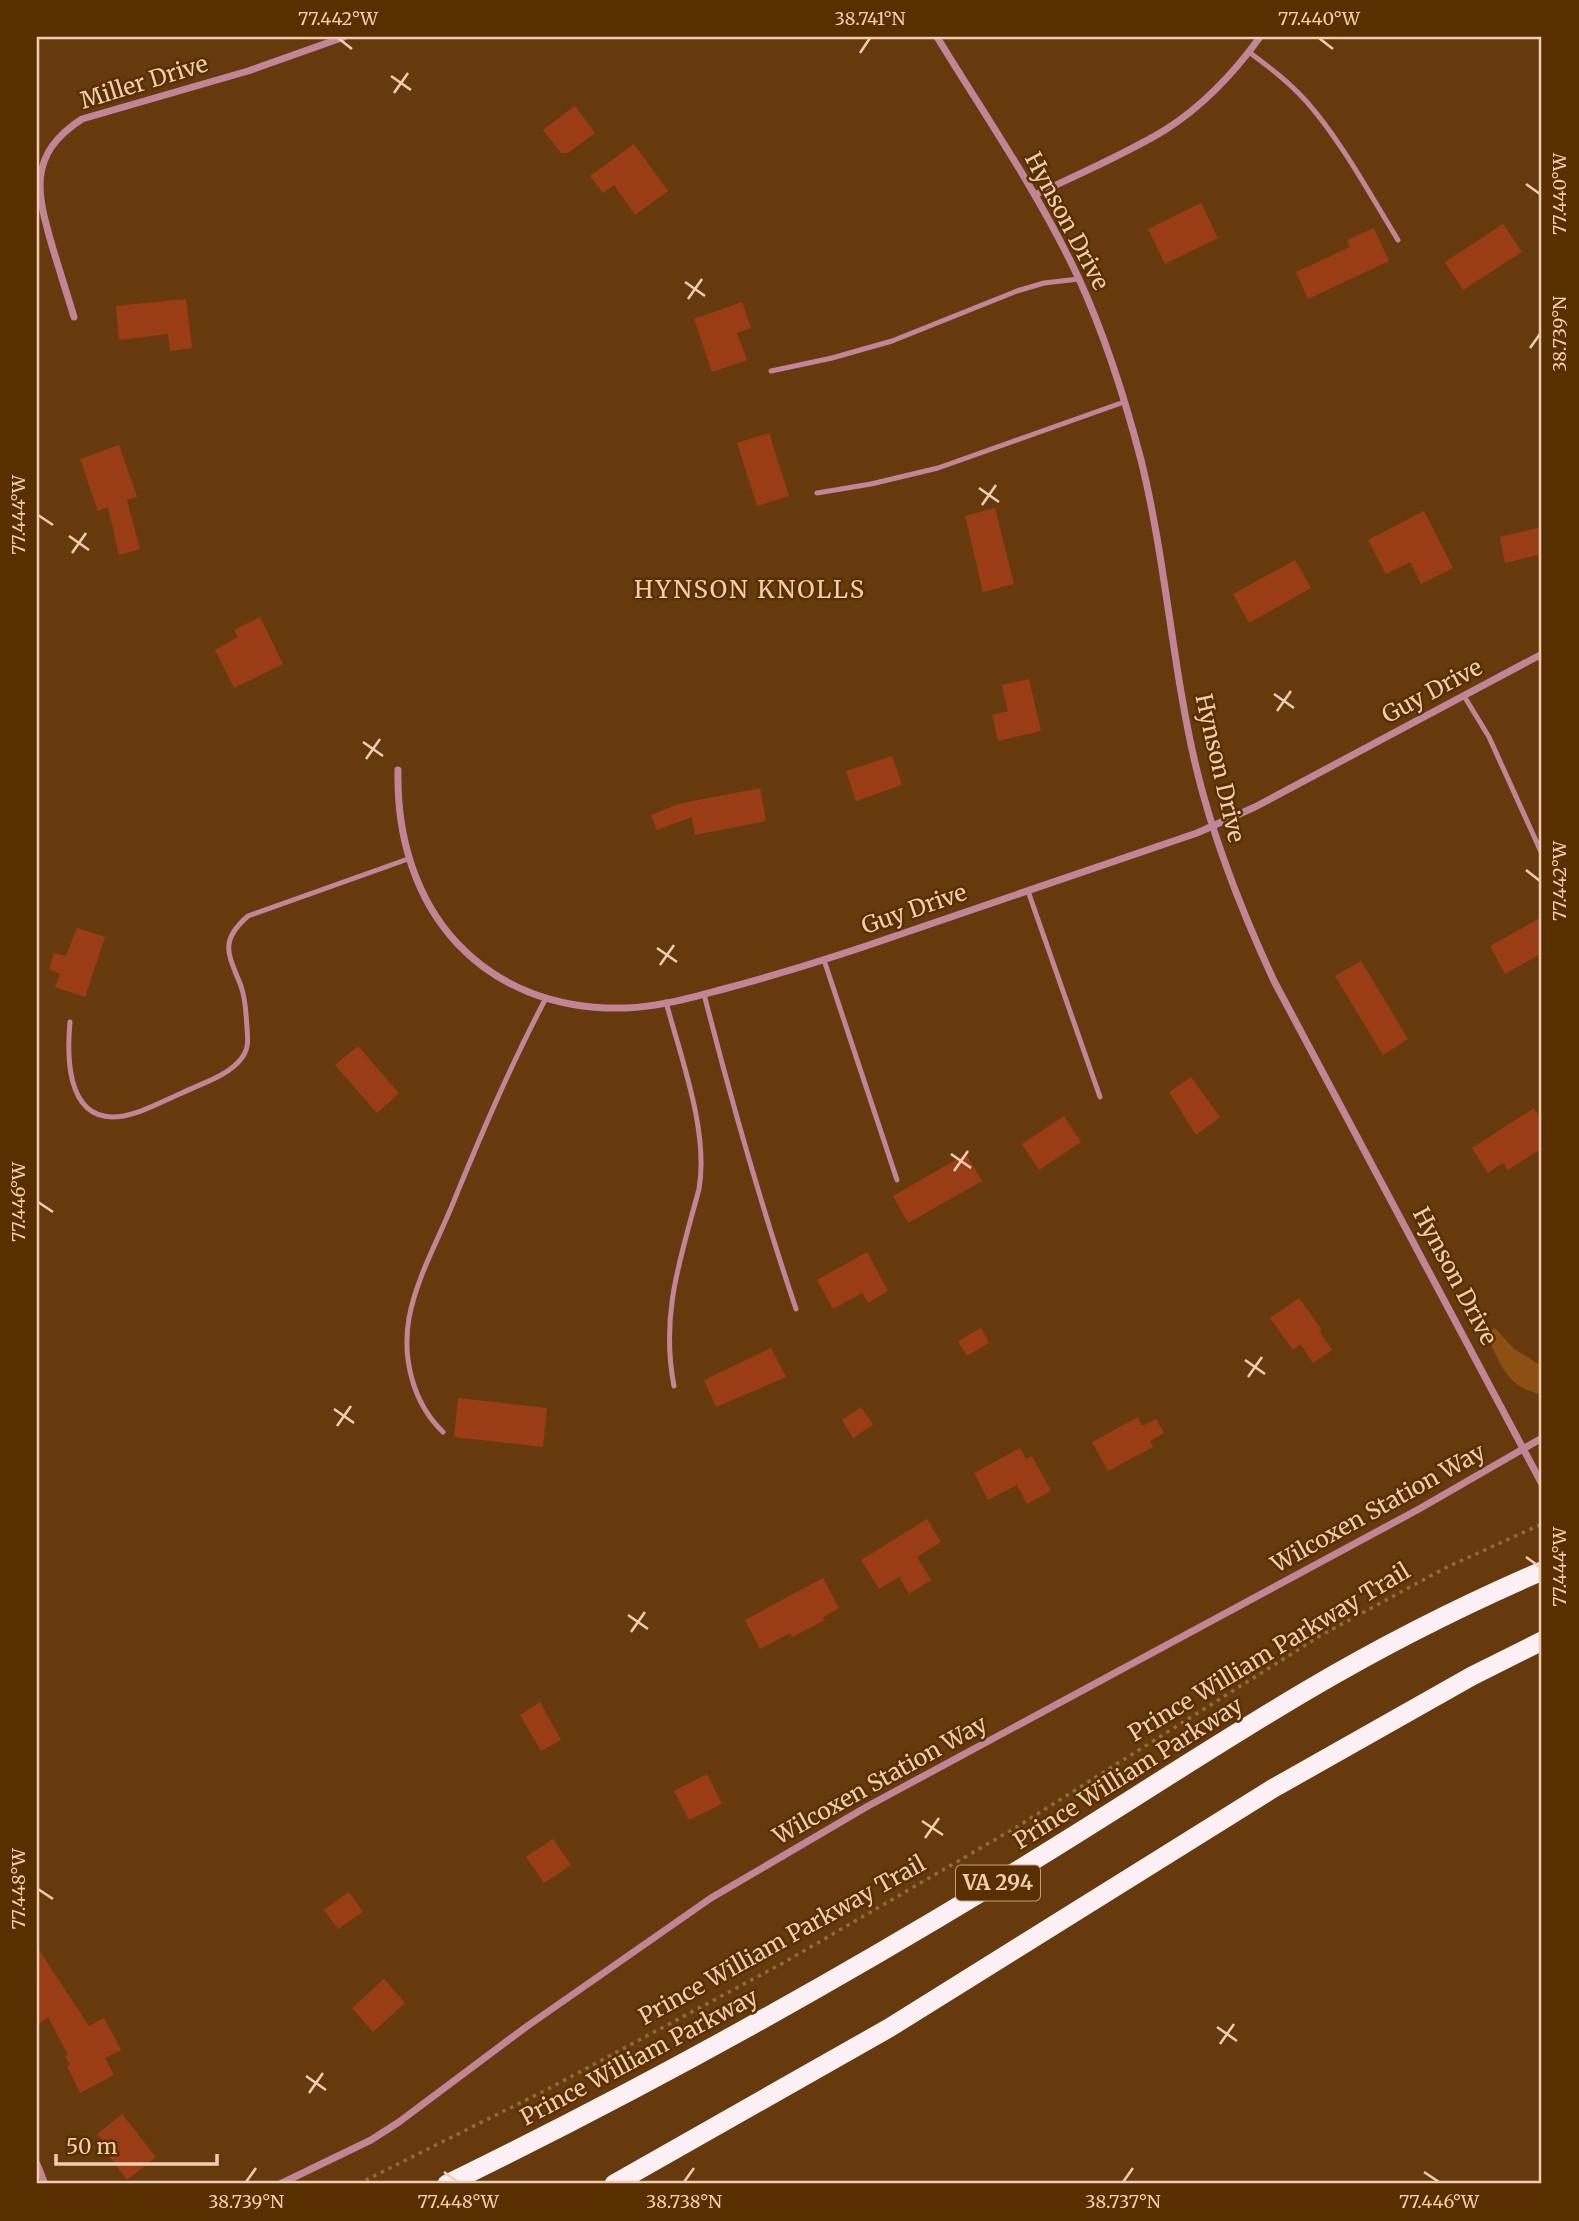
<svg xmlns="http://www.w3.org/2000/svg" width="1579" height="2221" viewBox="0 0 1579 2221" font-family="Merriweather,serif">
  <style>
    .green { fill: #8c5012 }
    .building { fill: #9a3d16 }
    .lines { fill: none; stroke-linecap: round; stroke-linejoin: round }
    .path { stroke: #926a42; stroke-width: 3.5; stroke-dasharray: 3.5 5; stroke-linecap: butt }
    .service { stroke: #c08596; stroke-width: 5 }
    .minor { stroke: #c08596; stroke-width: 7 }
    .trunk { stroke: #fdf0f4; stroke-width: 19 }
    .ticks { fill: none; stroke: #f0ceb3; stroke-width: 2.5 }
    .labels { text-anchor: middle; stroke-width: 5; stroke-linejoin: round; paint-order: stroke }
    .shield { fill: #5a2f00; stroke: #c39e7d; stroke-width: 2 }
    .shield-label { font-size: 21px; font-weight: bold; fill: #f0ceb3 }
    .street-label { font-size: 23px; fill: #f0ceb3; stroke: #5a2f00 }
    .neighbourhood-label { font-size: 24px; letter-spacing: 2px; fill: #f0ceb3; stroke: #5a2f00 }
    .neatline { fill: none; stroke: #f0ceb3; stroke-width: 2.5 }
    .ticks-label { font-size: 18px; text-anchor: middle; fill: #f0ceb3 }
  </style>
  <rect width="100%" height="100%" fill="#663a0c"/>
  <path class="green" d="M1495 1328 1514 1349 1542 1366V1395C1504 1386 1502 1364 1485 1333Z"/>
  <g class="building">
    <path d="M575 106 595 133 568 153H561L543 130Z"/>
    <path d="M634 144 668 191 635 215 614 185 603 193 590 176Z"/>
    <path d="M1201 203 1218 238 1165 264 1148 229Z"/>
    <path d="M1503 224 1522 252 1463 290 1445 262Z"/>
    <path d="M1374 228 1389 261 1308 299 1296 272 1350 247 1347 240Z"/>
    <path d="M186 299 192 348 170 351 168 334 119 340 116 306Z"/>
    <path d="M742 302 751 328 737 333 747 360 712 372 694 319Z"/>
    <path d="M769 433 789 496 757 506 737 443Z"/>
    <path d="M119 445 137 497 127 500 140 549 119 555 108 507 98 511 80 459Z"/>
    <path d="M995 508 1014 584 983 592 965 516Z"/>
    <path d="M1424 511 1453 568 1421 584 1410 562 1386 574 1368 540Z"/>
    <path d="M1542 527V554L1505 563 1500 537Z"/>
    <path d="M1295 560 1311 588 1249 623 1233 594Z"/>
    <path d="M260 617 283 664 234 688 215 650 238 637 234 630Z"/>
    <path d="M1029 679 1041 731 998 741 992 715 1008 711 1002 685Z"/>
    <path d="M892 756 902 785 856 801 846 771Z"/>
    <path d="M760 788 766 821 695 835 692 817 657 830 651 815 678 804Z"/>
    <path d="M1542 917V953L1505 974 1490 946Z"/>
    <path d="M77 928 105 937 85 997 55 987 60 974 49 969 54 953 66 956Z"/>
    <path d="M1361 961 1408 1039 1383 1055 1335 976Z"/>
    <path d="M358 1046 399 1093 377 1113 335 1065Z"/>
    <path d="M1191 1077 1220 1117 1196 1135 1169 1092Z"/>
    <path d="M1534 1108 1542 1121V1148L1508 1170 1503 1163 1488 1173 1472 1148Z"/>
    <path d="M1064 1116 1081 1142 1039 1170 1022 1144Z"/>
    <path d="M966 1154 982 1181 908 1223 893 1196Z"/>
    <path d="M867 1252 888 1291 868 1303 862 1293 833 1309 817 1280Z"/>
    <path d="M1299 1298 1322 1330 1319 1331 1332 1350 1313 1363 1300 1344 1293 1350 1270 1318Z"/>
    <path d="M981 1328 989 1343 967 1356 958 1341Z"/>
    <path d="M771 1348 786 1377 716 1407 704 1380Z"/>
    <path d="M458 1398 547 1408 543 1447 454 1437Z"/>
    <path d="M861 1407 873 1425 853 1438 842 1420Z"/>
    <path d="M1138 1417 1142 1426 1156 1419 1164 1433 1150 1441 1153 1447 1108 1471 1092 1442Z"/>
    <path d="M1020 1448 1026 1459 1032 1456 1051 1491 1027 1504 1017 1485 988 1500 974 1473Z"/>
    <path d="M927 1519 941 1542 917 1557 931 1580 909 1594 899 1577 879 1589 861 1560Z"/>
    <path d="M823 1578 839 1608 823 1617 825 1620 792 1637 790 1633 760 1649 745 1620Z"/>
    <path d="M540 1702 561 1740 541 1751 520 1715Z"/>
    <path d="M707 1774 722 1804 689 1820 674 1791Z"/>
    <path d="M553 1839 571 1865 544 1883 526 1857Z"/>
    <path d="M349 1892 363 1912 338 1929 324 1910Z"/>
    <path d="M37 1947 89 2026 104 2018 121 2050 105 2058 114 2075 80 2093 67 2066 70 2065 65 2056 68 2055 48 2017 37 2025Z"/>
    <path d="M384 1979 405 2003 373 2032 352 2008Z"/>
    <path d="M122 2114 156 2157 127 2180 102 2147 105 2144 97 2134Z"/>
  </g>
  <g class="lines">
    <path class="path" d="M358 2184 546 2090 783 1963 1015 1828 1320 1636 1445 1568 1542 1524"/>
    <g class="service">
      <path d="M1249 52C1269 67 1289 82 1306 101 1340 139 1371 196 1398 240"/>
      <path d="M771 371 832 358 892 341 1017 291 1044 283 1079 279"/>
      <path d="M817 493 871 484 938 468 1124 402"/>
      <path d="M1464 696 1489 737 1542 854"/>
      <path d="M1028 891 1100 1097"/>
      <path d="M824 960 897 1180"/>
      <path d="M704 994C731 1100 761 1205 796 1309"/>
      <path d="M666 1002C681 1058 709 1132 699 1189 681 1257 660 1314 674 1386"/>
      <path d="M70 1022C67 1054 66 1116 112 1117 135 1117 161 1102 182 1093 200 1084 228 1076 241 1059 249 1049 248 1040 247 1028 246 1015 246 1000 241 986 229 955 218 942 248 916L408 859"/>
      <path d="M443 1432C413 1403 402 1359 409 1318 416 1280 436 1244 451 1208 480 1137 510 1066 546 998"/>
    </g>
    <g class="minor">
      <path d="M937 37C986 117 1040 195 1079 279 1105 336 1125 399 1141 460 1166 561 1172 666 1196 767 1214 842 1242 912 1274 981L1542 1484"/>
      <path d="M1035 195C1078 174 1124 155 1165 130 1203 106 1234 73 1260 37"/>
      <path d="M74 317C67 294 60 271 53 249 37 194 26 155 82 119L248 71 344 37"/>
      <path d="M398 770C395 910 482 1012 626 1008 658 1007 690 998 720 990 769 977 818 962 866 946 977 909 1087 871 1197 833L1255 807 1542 654"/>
      <path d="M37 2164 45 2184"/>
      <path d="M280 2184 371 2140 399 2122 526 2027 711 1898 868 1806 1419 1509 1542 1438"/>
    </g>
    <g class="trunk">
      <path d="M447 2184C634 2093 817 1992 995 1884 1100 1821 1201 1753 1306 1691 1382 1646 1461 1606 1542 1571"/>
      <path d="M614 2184 889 2028 1272 1789 1472 1676 1542 1641"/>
    </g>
  </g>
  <path class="ticks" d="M338 38 352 49M1319 38 1333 49M860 53 870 38M391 76 411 90M394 93 408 73M1526 184 1540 194M685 282 705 296M688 299 702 279M1530 348 1540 334M979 488 999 502M982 505 996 485M38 515 53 525M69 536 89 550M72 553 86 533M1274 694 1294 708M1277 711 1291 691M363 742 383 756M366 759 380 739M1526 870 1540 881M657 948 677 962M660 965 674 945M951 1154 971 1168M954 1171 968 1151M38 1202 53 1212M1245 1360 1265 1374M1248 1377 1262 1357M334 1409 354 1423M337 1426 351 1406M1526 1557 1540 1567M628 1615 648 1629M631 1632 645 1612M922 1821 943 1835M925 1838 939 1818M38 1889 53 1899M1217 2027 1237 2041M1220 2044 1234 2024M306 2076 326 2090M309 2093 323 2073M444 2172 458 2182M1424 2172 1439 2182M246 2182 256 2168M684 2182 694 2168M1123 2182 1133 2168"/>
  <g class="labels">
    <rect class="shield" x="956" y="1865.5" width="84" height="35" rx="5"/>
    <g class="shield-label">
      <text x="998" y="1890">VA 294</text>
    </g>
    <g class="street-label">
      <text transform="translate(144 82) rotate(-17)" y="8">Miller Drive</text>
      <text transform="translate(1067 221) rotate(62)" y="8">Hynson Drive</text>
      <text transform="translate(1432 691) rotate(-28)" y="8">Guy Drive</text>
      <text transform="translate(1220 768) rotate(77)" y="8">Hynson Drive</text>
      <text transform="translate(914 909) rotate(-19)" y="8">Guy Drive</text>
      <text transform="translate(1455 1276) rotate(62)" y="8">Hynson Drive</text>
      <text transform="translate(1378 1508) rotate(-29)" y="8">Wilcoxen Station Way</text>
      <text transform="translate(1269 1652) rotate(-31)" y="8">Prince William Parkway Trail</text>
      <text transform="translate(1128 1773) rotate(-32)" y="8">Prince William Parkway</text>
      <text transform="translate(880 1780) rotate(-29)" y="8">Wilcoxen Station Way</text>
      <text transform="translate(782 1940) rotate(-29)" y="8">Prince William Parkway Trail</text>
      <text transform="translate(639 2057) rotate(-28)" y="8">Prince William Parkway</text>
    </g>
    <g class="neighbourhood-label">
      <text x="750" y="598">HYNSON KNOLLS</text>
    </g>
  </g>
  <rect width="1579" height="2221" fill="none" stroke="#5a2f00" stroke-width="77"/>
  <path d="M56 2154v10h161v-10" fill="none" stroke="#f0ceb3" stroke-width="3.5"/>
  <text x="66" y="2154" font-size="21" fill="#f0ceb3" stroke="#5a2f00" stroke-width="5" paint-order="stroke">50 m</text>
  <rect x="38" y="38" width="1502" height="2144" class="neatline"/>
  <g class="ticks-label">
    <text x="338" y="25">77.442°W</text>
    <text x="870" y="25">38.741°N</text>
    <text x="1319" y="25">77.440°W</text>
    <text transform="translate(1560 194) rotate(-90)" y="6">77.440°W</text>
    <text transform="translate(1560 334) rotate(-90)" y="6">38.739°N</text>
    <text transform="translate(19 515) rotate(-90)" y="6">77.444°W</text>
    <text transform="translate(1560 881) rotate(-90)" y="6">77.442°W</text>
    <text transform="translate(19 1202) rotate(-90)" y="6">77.446°W</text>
    <text transform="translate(1560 1567) rotate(-90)" y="6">77.444°W</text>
    <text transform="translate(19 1889) rotate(-90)" y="6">77.448°W</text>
    <text x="246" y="2208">38.739°N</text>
    <text x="458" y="2208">77.448°W</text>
    <text x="684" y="2208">38.738°N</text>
    <text x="1123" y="2208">38.737°N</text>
    <text x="1439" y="2208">77.446°W</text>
  </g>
</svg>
